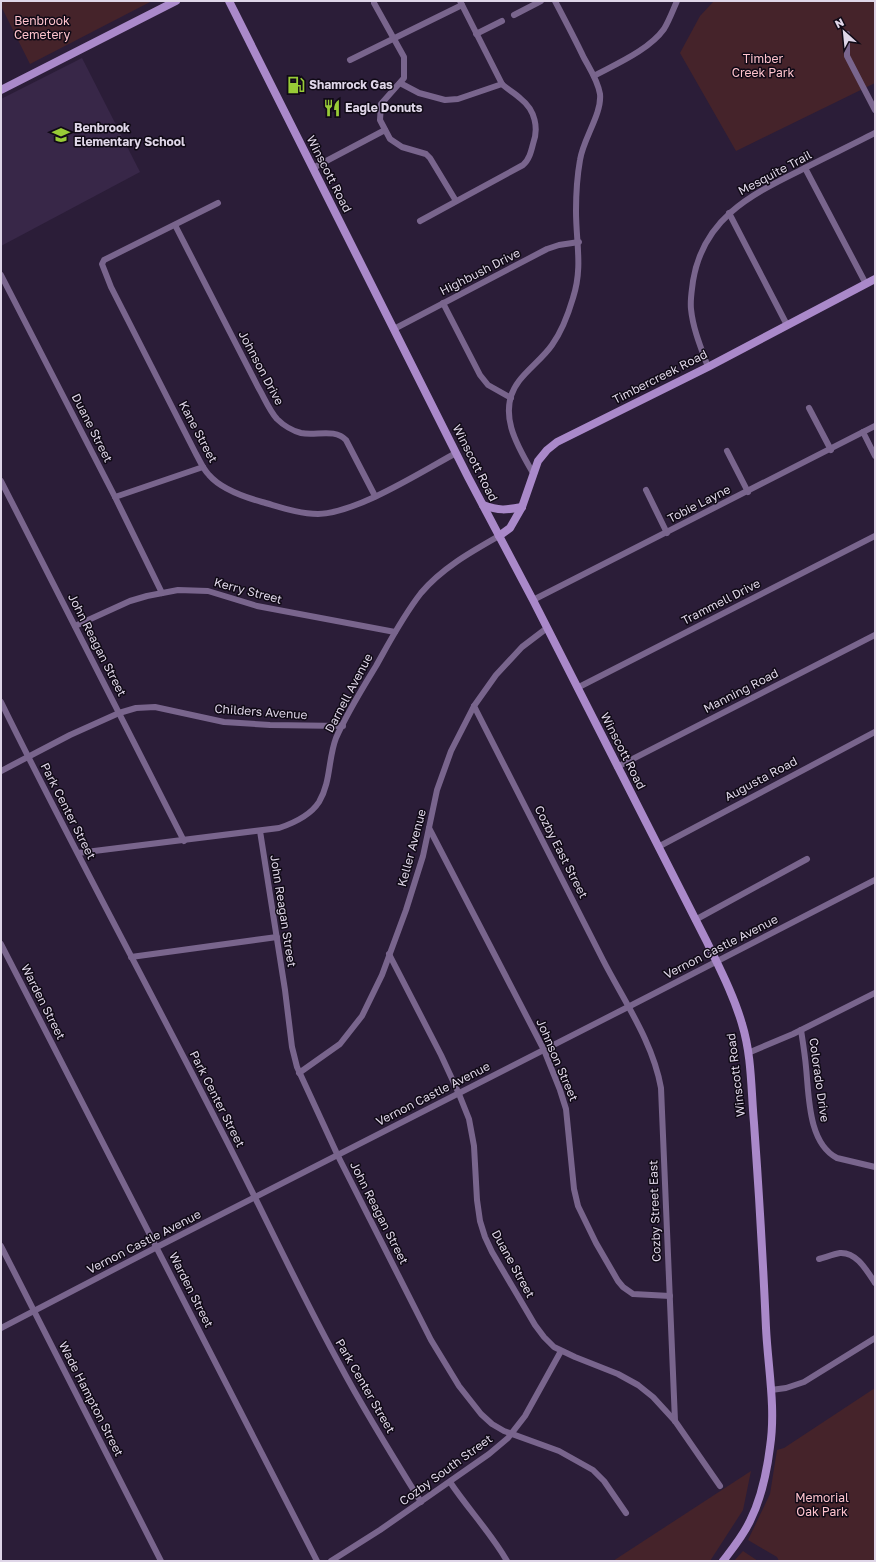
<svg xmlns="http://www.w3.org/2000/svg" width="876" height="1562" viewBox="0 0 876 1562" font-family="'Golos Text',sans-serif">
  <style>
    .built { fill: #382748 }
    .green { fill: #45232a }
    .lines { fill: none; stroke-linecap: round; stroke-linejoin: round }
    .street { stroke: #79658d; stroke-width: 6 }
    .secondary { stroke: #aa89ca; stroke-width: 8 }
    .labels { text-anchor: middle; stroke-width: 3; stroke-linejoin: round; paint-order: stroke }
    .park-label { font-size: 12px; fill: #ffc3cd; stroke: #100a16 }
    .poi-label { font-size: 12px; font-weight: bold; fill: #dfd6e8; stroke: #100a16; text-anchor: start }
    .street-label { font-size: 12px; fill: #dfd6e8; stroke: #100a16 }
  </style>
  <rect width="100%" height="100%" fill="#2b1d38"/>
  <path class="built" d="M82 58 140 172 1 246V99Z"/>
  <g class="green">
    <path d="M1 1H152L30 64 1 6Z"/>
    <path d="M714 1H875V83L736 151 680 53 700 16Z"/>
    <path d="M875 1388V1561H779L777 1557 748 1540 770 1494 777 1450 784 1448Z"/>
    <path d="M751 1471 743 1510 710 1561H613Z"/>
    <path d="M743 1551 758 1561H734Z"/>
  </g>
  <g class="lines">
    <g class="street">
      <path d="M374 3 404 57V78L381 104 380 120 390 139 402 147 426 154 430 158 456 201"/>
      <path d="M514 15 541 1"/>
      <path d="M476 34 502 21"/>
      <path d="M847 34V56L875 110"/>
      <path d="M350 60 462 5"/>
      <path d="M594 76C616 64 649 50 664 29 669 21 673 10 677 1"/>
      <path d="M400 83 419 93 445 100 458 99 502 84"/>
      <path d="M313 168 385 130"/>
      <path d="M805 168 866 284"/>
      <path d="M218 203 104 260 102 264 111 287 196 454C200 461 203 469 209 475 221 489 244 497 262 502 280 507 299 514 318 514 357 513 421 472 456 453"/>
      <path d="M729 213 787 325"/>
      <path d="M420 221 523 165C529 160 531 152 533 144 539 128 535 110 521 99 515 93 508 90 502 84L460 1"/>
      <path d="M175 225 258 387C264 397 269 410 277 419 283 425 293 431 301 433 316 436 335 428 346 440L375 496"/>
      <path d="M1 275 115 497 162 593"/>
      <path d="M443 303 480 375 488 385 511 398"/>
      <path d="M394 329 547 249 559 245 579 242"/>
      <path d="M708 367C701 348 693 329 691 309 690 299 692 290 693 281 703 220 748 196 799 171 824 158 850 146 875 133"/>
      <path d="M809 408 831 450"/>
      <path d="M863 432 875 456"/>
      <path d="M727 451 748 492"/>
      <path d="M533 473C517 446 496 411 519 381 529 368 543 358 552 345 562 331 568 315 573 298 583 267 576 243 576 211 576 194 577 177 580 160 583 139 602 114 600 94 598 81 590 69 584 58 575 39 565 20 555 1"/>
      <path d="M1 481 184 841"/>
      <path d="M646 490 667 533"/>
      <path d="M115 497 203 467"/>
      <path d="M533 600 875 426"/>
      <path d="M75 626 130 601 147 596 178 590 208 591 257 606 395 632"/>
      <path d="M577 688 875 536"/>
      <path d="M1 702C71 845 147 984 219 1126 260 1205 297 1287 340 1365 365 1412 393 1457 421 1502"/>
      <path d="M474 706C517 791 560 875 603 960 624 1001 653 1042 661 1088L675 1421"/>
      <path d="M617 767 875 635"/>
      <path d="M1 771 70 735 119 713 136 708 155 707 224 722 270 725 343 726"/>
      <path d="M429 828 544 1050 560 1090 566 1109 574 1189 578 1206 596 1243 618 1281 623 1287 633 1294 670 1296"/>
      <path d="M260 831 285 990 292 1047 297 1067 338 1156 431 1340 459 1386 481 1414 492 1424 504 1431 559 1451 593 1470 604 1481 626 1513"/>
      <path d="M658 847 875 732"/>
      <path d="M78 853 279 828C294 823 310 816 319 802 331 782 328 759 336 738 347 713 362 689 376 666 390 641 403 616 421 593 442 568 471 552 499 536"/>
      <path d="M695 920 807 859"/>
      <path d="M1 944 317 1561"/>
      <path d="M389 954 441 1055 459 1094 469 1119 474 1146 477 1200 480 1221 485 1237 492 1252 535 1325 544 1337 554 1347 575 1357 618 1374 638 1385 653 1397 675 1421 720 1486"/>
      <path d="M131 957 277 937"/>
      <path d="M801 1030C803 1043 805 1055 806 1067 809 1096 808 1143 837 1158L875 1167"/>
      <path d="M748 1053 793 1034 875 993"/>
      <path d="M299 1073 340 1044 362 1016 382 975 406 910 423 856 437 790 451 751 474 706 496 675 522 647 547 628"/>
      <path d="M1 1246 161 1561"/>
      <path d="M819 1259C826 1257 834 1254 840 1253 857 1252 867 1271 875 1283"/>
      <path d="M1 1328 157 1247 628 1007 875 880"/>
      <path d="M771 1390 786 1388 804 1382 875 1338"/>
      <path d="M450 1482C468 1509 491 1533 507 1561"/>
      <path d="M331 1561 380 1530 489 1454 508 1438 525 1416 561 1351"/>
    </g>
    <g class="secondary">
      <path d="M229 1 468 477 533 600 707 942C720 969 734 996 742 1024 752 1056 751 1091 754 1123 759 1192 763 1260 766 1328 768 1368 776 1408 770 1447 767 1471 761 1499 750 1521 743 1536 733 1548 723 1561"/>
      <path d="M1 90 176 1"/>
      <path d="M483 505C499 511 506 510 522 507"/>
      <path d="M499 536 510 528 522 507 538 461 547 450 557 442 708 367 875 279"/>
    </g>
  </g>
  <defs>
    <g id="fuel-bare" transform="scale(1.38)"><path d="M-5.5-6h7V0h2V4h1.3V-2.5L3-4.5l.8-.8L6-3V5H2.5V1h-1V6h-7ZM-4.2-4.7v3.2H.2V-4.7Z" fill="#98cb37" stroke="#100a16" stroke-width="2.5" paint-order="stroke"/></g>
    <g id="restaurant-bare" transform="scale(1.38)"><path d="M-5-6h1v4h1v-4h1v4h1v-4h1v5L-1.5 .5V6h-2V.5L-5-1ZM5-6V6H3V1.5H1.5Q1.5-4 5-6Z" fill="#98cb37" stroke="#100a16" stroke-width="2.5" paint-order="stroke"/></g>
    <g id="school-bare" transform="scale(1.38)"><path d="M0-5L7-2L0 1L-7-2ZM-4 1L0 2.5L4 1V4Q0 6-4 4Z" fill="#98cb37" stroke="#100a16" stroke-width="2.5" paint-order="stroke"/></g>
  </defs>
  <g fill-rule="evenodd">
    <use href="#fuel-bare" x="296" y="85"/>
    <use href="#restaurant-bare" x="332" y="108"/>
    <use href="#school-bare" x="61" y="135"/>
  </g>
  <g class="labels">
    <g class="park-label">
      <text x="42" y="25">Benbrook<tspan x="42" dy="14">Cemetery</tspan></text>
      <text x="763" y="63">Timber<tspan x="763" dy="14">Creek Park</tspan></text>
      <text x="822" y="1502">Memorial<tspan x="822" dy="14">Oak Park</tspan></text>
    </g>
    <g class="poi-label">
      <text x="309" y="89">Shamrock Gas</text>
      <text x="345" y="112">Eagle Donuts</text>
      <text x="74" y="132">Benbrook<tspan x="74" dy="14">Elementary School</tspan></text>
    </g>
    <g class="street-label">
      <text transform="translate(775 173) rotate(-28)" y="4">Mesquite Trail</text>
      <text transform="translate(329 174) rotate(63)" y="4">Winscott Road</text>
      <text transform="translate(480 272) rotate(-27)" y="4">Highbush Drive</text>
      <text transform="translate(261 368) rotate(62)" y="4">Johnson Drive</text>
      <text transform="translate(660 377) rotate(-27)" y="4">Timbercreek Road</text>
      <text transform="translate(92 428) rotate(63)" y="4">Duane Street</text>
      <text transform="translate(198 432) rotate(62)" y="4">Kane Street</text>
      <text transform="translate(475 463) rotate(63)" y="4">Winscott Road</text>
      <text transform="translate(699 504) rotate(-27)" y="4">Tobie Layne</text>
      <text transform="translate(248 591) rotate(15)" y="4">Kerry Street</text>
      <text transform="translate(721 602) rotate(-27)" y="4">Trammell Drive</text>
      <text transform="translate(97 645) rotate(63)" y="4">John Reagan Street</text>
      <text transform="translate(741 691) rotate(-27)" y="4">Manning Road</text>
      <text transform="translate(349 693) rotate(-62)" y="4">Darnell Avenue</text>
      <text transform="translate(261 712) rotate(4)" y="4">Childers Avenue</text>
      <text transform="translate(623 751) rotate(63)" y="4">Winscott Road</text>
      <text transform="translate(761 779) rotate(-28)" y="4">Augusta Road</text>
      <text transform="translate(68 811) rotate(63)" y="4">Park Center Street</text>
      <text transform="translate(412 848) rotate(-75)" y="4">Keller Avenue</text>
      <text transform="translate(561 852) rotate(63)" y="4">Cozby East Street</text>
      <text transform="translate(283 911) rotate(81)" y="4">John Reagan Street</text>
      <text transform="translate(721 947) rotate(-27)" y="4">Vernon Castle Avenue</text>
      <text transform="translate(43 1002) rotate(63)" y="4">Warden Street</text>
      <text transform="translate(557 1060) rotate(67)" y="4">Johnson Street</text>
      <text transform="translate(736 1075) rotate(-97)" y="4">Winscott Road</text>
      <text transform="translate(819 1080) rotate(82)" y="4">Colorado Drive</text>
      <text transform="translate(433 1094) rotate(-27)" y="4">Vernon Castle Avenue</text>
      <text transform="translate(217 1099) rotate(63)" y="4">Park Center Street</text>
      <text transform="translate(655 1211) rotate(-92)" y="4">Cozby Street East</text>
      <text transform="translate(379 1213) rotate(63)" y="4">John Reagan Street</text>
      <text transform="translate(144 1242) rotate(-27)" y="4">Vernon Castle Avenue</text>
      <text transform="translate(513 1264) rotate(61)" y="4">Duane Street</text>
      <text transform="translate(191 1290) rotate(63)" y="4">Warden Street</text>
      <text transform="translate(365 1386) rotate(60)" y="4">Park Center Street</text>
      <text transform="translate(91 1399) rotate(63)" y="4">Wade Hampton Street</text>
      <text transform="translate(446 1470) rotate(-36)" y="4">Cozby South Street</text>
    </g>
  </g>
  <rect width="876" height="1562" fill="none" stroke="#dfd6e8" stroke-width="4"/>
  <g transform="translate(844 32) rotate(333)" stroke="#100a16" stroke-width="3" paint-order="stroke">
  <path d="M0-3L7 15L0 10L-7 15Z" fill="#dfd6e8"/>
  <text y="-6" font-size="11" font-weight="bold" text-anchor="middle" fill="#dfd6e8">N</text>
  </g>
</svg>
